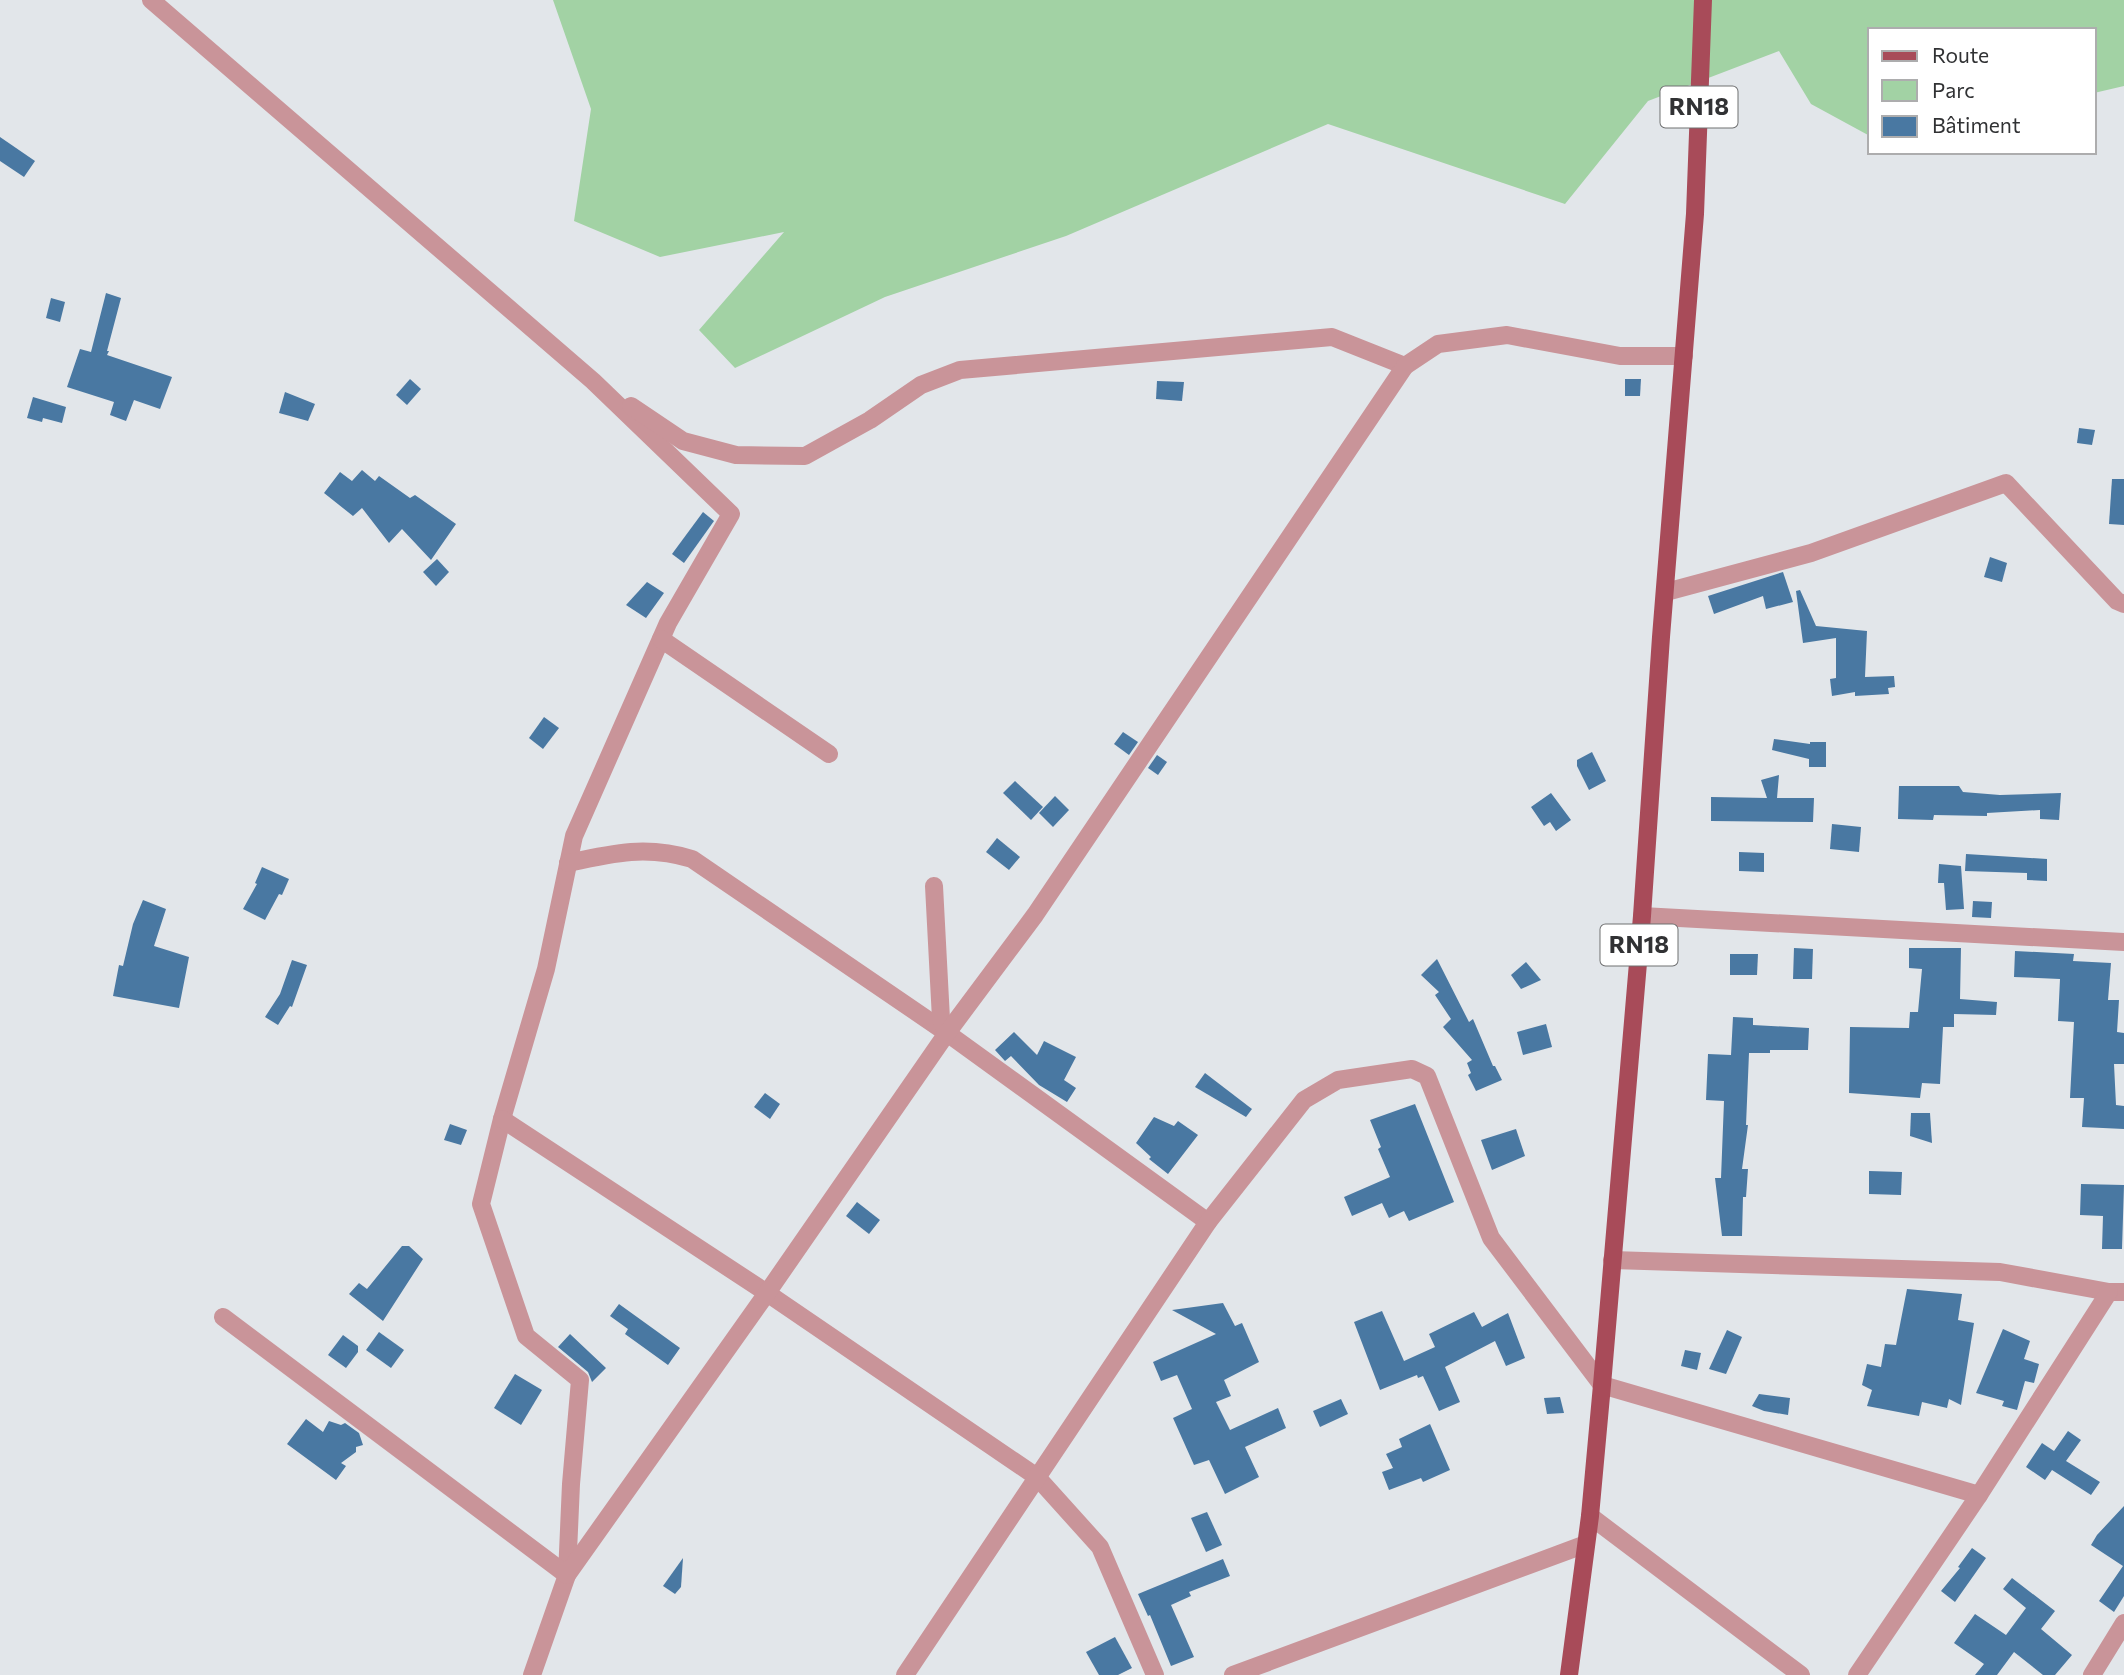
<svg xmlns="http://www.w3.org/2000/svg" width="2124" height="1675" viewBox="0 0 2124 1675" font-family="Commissioner,sans-serif">
  <style>
    .green { fill: #a2d2a4 }
    .building { fill: #4978a2 }
    .lines { fill: none; stroke-linecap: round; stroke-linejoin: round }
    .minor { stroke: #c99499; stroke-width: 18 }
    .primary { stroke: #a84b59; stroke-width: 18 }
    .labels { text-anchor: middle; stroke-width: 7; stroke-linejoin: round; paint-order: stroke }
    .shield { fill: #fff; stroke: #6f7071; stroke-width: 2 }
    .shield-label { font-size: 24px; font-weight: bold; fill: #313234 }
  </style>
  <rect width="100%" height="100%" fill="#e2e6ea"/>
  <path class="green" d="M553 0H2124V86L2094 93V30H1870V134L1868 135 1811 104 1779 51 1648 101 1565 204 1328 124 1066 236 885 297 735 368 699 330 784 232 660 257 574 221 591 109Z"/>
  <g class="building">
    <path d="M0 137 35 161 24 177 0 161Z"/>
    <path d="M106 293 121 298 107 351H109L107 355 172 377 160 409 134 400 126 421 110 415 114 402 67 387 80 349 91 352Z"/>
    <path d="M51 298 65 302 60 322 46 318Z"/>
    <path d="M410 379 421 389 407 405 396 395Z"/>
    <path d="M1625 379H1641L1640 396H1625Z"/>
    <path d="M1157 381 1184 382 1182 401 1156 399Z"/>
    <path d="M285 392 315 404 308 421 279 413Z"/>
    <path d="M33 397 66 407 62 423 43 418 42 422 27 418Z"/>
    <path d="M2079 428 2095 430 2092 445 2077 443Z"/>
    <path d="M362 470 375 481 379 476 410 498 415 495 456 524 431 560 402 529 389 543 362 508 353 516 324 493 340 472 352 481Z"/>
    <path d="M2112 479H2124V525L2109 524Z"/>
    <path d="M703 512 714 521 684 563 672 554Z"/>
    <path d="M1990 557 2007 563 2002 582 1984 577Z"/>
    <path d="M437 559 449 572 436 586 423 572Z"/>
    <path d="M1783 572 1793 602 1766 609 1763 596 1714 614 1708 596Z"/>
    <path d="M647 582 664 593 646 618 626 605Z"/>
    <path d="M1800 590 1816 626 1867 631 1865 677 1894 676 1895 687 1888 688 1889 694 1855 696V692L1832 696 1830 679 1836 678V638L1803 643 1796 591Z"/>
    <path d="M544 717 559 728 543 749 529 738Z"/>
    <path d="M1123 732 1138 742 1129 755 1114 744Z"/>
    <path d="M1774 739 1810 744V742H1826V767H1809V759L1772 750Z"/>
    <path d="M1592 752 1606 781 1589 790 1577 766V760Z"/>
    <path d="M1157 755 1167 762 1158 775 1148 768Z"/>
    <path d="M1779 775 1777 798H1814L1813 822 1711 821V797L1767 798 1761 780Z"/>
    <path d="M1015 781 1043 807 1031 820 1003 793Z"/>
    <path d="M1899 786H1959L1963 792 2000 795 2061 793 2059 820 2040 819V810L1987 813V816L1934 815 1933 820 1898 819Z"/>
    <path d="M1551 793 1571 820 1556 831 1550 822 1544 826 1531 807Z"/>
    <path d="M1055 796 1069 810 1053 827 1039 813Z"/>
    <path d="M1832 824 1861 827 1859 852 1830 849Z"/>
    <path d="M997 838 1020 857 1009 870 986 852Z"/>
    <path d="M1739 852 1764 853V872L1739 871Z"/>
    <path d="M1966 854 2047 859V881L2027 880V873L1965 871Z"/>
    <path d="M1939 864 1961 866 1964 909 1946 910 1944 883H1938Z"/>
    <path d="M262 867 289 879 282 895 279 894 265 920 243 909 257 884 255 883Z"/>
    <path d="M143 900 166 909 154 946 189 957 179 1008 113 996 119 965 123 966 133 924Z"/>
    <path d="M1973 901 1992 902 1991 918 1972 917Z"/>
    <path d="M1794 948 1813 949 1812 979H1793Z"/>
    <path d="M1909 948H1961L1960 999 1997 1002 1996 1015 1954 1014V1027H1943L1940 1084 1922 1083 1920 1098 1849 1093 1850 1027 1909 1028 1910 1012H1918L1922 969 1909 968Z"/>
    <path d="M2015 951 2074 954 2073 961 2111 963 2108 1000H2119L2117 1032 2124 1033V1064H2114L2116 1105 2124 1106V1129L2082 1127 2084 1098H2070L2074 1022 2058 1021 2060 979 2014 977Z"/>
    <path d="M1730 954H1758L1757 975H1730Z"/>
    <path d="M1437 959 1469 1022 1473 1019 1493 1066H1495L1502 1080 1476 1091 1468 1075 1471 1073 1467 1063 1472 1060 1443 1027 1451 1019 1435 995 1439 992 1421 975Z"/>
    <path d="M292 960 307 965 292 1007 290 1006 278 1025 265 1017 280 994Z"/>
    <path d="M1526 962 1541 980 1521 989 1511 975Z"/>
    <path d="M1733 1017 1753 1018V1025L1809 1028 1808 1050H1770V1053H1749L1746 1125H1748L1742 1169H1748L1746 1197H1743L1742 1236H1722L1715 1178H1721L1724 1101 1706 1100 1708 1054 1731 1055Z"/>
    <path d="M1546 1024 1552 1047 1523 1055 1517 1032Z"/>
    <path d="M1014 1032 1037 1055 1044 1041 1076 1057 1064 1080 1076 1088 1067 1102 1039 1085 1011 1056 1005 1061 995 1050Z"/>
    <path d="M1205 1073 1252 1109 1246 1117 1195 1087Z"/>
    <path d="M765 1093 780 1104 770 1119 754 1107Z"/>
    <path d="M1415 1104 1454 1202 1409 1221 1404 1211 1389 1218 1382 1203 1352 1216 1344 1197 1390 1177 1378 1149 1381 1147 1370 1120Z"/>
    <path d="M1911 1113H1930L1932 1143 1910 1136Z"/>
    <path d="M1154 1117 1174 1126 1178 1121 1198 1135 1168 1174 1149 1159 1151 1157 1136 1143Z"/>
    <path d="M450 1124 467 1130 461 1145 444 1140Z"/>
    <path d="M1516 1129 1525 1156 1492 1170 1481 1140Z"/>
    <path d="M1869 1171 1902 1172 1901 1195 1869 1194Z"/>
    <path d="M2081 1184 2124 1185 2122 1249H2102L2103 1216 2080 1215Z"/>
    <path d="M857 1202 880 1220 869 1234 846 1216Z"/>
    <path d="M402 1246H409L423 1259 383 1321 349 1294 359 1283 367 1289Z"/>
    <path d="M1907 1289 1962 1294 1958 1320 1974 1323 1961 1405 1949 1399 1947 1408 1922 1402 1919 1416 1867 1406 1872 1390 1862 1385 1867 1364 1881 1367 1885 1344 1896 1345Z"/>
    <path d="M1223 1303 1235 1326 1242 1323 1259 1362 1224 1380 1231 1396 1216 1402 1230 1430 1278 1408 1286 1428 1245 1447 1259 1477 1225 1494 1209 1460 1194 1465 1173 1418 1192 1409 1177 1375 1161 1381 1153 1362 1216 1334 1172 1310Z"/>
    <path d="M619 1304 680 1348 668 1365 625 1334 628 1329 610 1316Z"/>
    <path d="M1382 1311 1404 1361 1435 1347 1429 1334 1474 1312 1482 1327 1508 1313 1525 1358 1506 1366 1495 1341 1445 1367 1460 1402 1439 1411 1423 1376 1418 1378 1417 1375 1380 1390 1354 1322Z"/>
    <path d="M2003 1329 2030 1341 2024 1359 2039 1364 2034 1383 2025 1381 2017 1410 2002 1406 2004 1401 1976 1393Z"/>
    <path d="M1727 1330 1742 1337 1726 1374 1709 1369Z"/>
    <path d="M379 1332 404 1350 391 1368 366 1350Z"/>
    <path d="M570 1334 606 1368 592 1382 588 1372 558 1347Z"/>
    <path d="M343 1335 358 1346V1352L346 1368 328 1355Z"/>
    <path d="M1685 1350 1701 1353 1697 1370 1681 1366Z"/>
    <path d="M515 1374 542 1390 521 1425 494 1408Z"/>
    <path d="M1759 1394 1790 1398 1788 1415 1764 1411 1752 1406Z"/>
    <path d="M1560 1397 1564 1413 1547 1414 1544 1398Z"/>
    <path d="M1341 1399 1348 1414 1320 1427 1313 1411Z"/>
    <path d="M306 1419 323 1432 329 1421 341 1425 345 1423 359 1433 363 1445 356 1447V1452L341 1463 346 1466 336 1480 287 1444Z"/>
    <path d="M1430 1424 1450 1470 1423 1482 1421 1478 1389 1490 1382 1472 1393 1468 1386 1454 1402 1447 1399 1439Z"/>
    <path d="M2068 1431 2081 1440 2066 1461 2100 1482 2091 1495 2052 1470 2045 1480 2026 1467 2042 1443 2054 1451Z"/>
    <path d="M2124 1506V1596L2114 1612 2099 1601 2123 1566 2091 1545 2097 1535Z"/>
    <path d="M1207 1512 1222 1545 1206 1552 1191 1518Z"/>
    <path d="M1972 1548 1986 1558 1955 1602 1941 1591 1960 1568 1958 1567Z"/>
    <path d="M683 1558 681 1587 675 1594 663 1586Z"/>
    <path d="M1223 1559 1230 1576 1189 1592 1191 1596 1171 1605 1194 1657 1171 1666 1150 1615 1148 1616 1138 1594Z"/>
    <path d="M2012 1578 2055 1611 2041 1629 2072 1655 2055 1675H2043L2014 1652 1997 1675H1975L1984 1664 1954 1643 1975 1614 2006 1635 2026 1608 2003 1589Z"/>
    <path d="M1115 1637 1132 1668 1118 1675H1099L1086 1652Z"/>
  </g>
  <g class="lines">
    <g class="minor">
      <path d="M151 0 593 381 731 514 668 623 574 836 546 969 502 1119 481 1204 526 1336 580 1380 571 1484 567 1575 532 1675"/>
      <path d="M631 406 683 441 736 455 805 456 870 420 921 385 960 370 1332 337 1405 366 1438 344 1507 335 1620 356H1684"/>
      <path d="M1666 592 1811 553 2006 483 2117 601 2124 604"/>
      <path d="M661 639 829 754"/>
      <path d="M568 863C613 853 647 845 692 859L947 1033 1208 1222"/>
      <path d="M934 886 941 1019 947 1033"/>
      <path d="M1642 916 2124 942"/>
      <path d="M502 1119 767 1293 1037 1477 1100 1547 1155 1675"/>
      <path d="M1612 1260 2000 1272 2109 1292H2124"/>
      <path d="M223 1317 567 1575 767 1293 947 1033 1035 915 1405 366"/>
      <path d="M1590 1516 1801 1675"/>
      <path d="M905 1675 1208 1222 1304 1100 1338 1080 1412 1069 1427 1076 1491 1238 1602 1385 1979 1495"/>
      <path d="M1233 1675 1586 1544"/>
      <path d="M1857 1675 1979 1495 2109 1292"/>
      <path d="M2092 1675 2124 1623"/>
    </g>
    <path class="primary" d="M1569 1675 1590 1516 1602 1385 1642 916 1661 637 1695 214 1703 0"/>
  </g>
  <g class="labels">
    <g class="shield">
      <rect x="1660.5" y="86.5" width="77" height="41" rx="5"/>
      <rect x="1600.5" y="924.5" width="77" height="41" rx="5"/>
    </g>
    <g class="shield-label">
      <text x="1699" y="115">RN18</text>
      <text x="1639" y="953">RN18</text>
    </g>
  </g>
  <rect x="1868" y="28" width="228" height="126" fill="#ffffff" stroke="#adadae" stroke-width="2"/>
  <rect x="1882" y="51" width="35" height="10" fill="#a84b59" stroke="#adadae" stroke-width="2"/>
  <text x="1932" y="63" font-size="21" fill="#313234">Route</text>
  <rect x="1882" y="80" width="35" height="21" fill="#a2d2a4" stroke="#adadae" stroke-width="2"/>
  <text x="1932" y="98" font-size="21" fill="#313234">Parc</text>
  <rect x="1882" y="116" width="35" height="21" fill="#4978a2" stroke="#adadae" stroke-width="2"/>
  <text x="1932" y="133" font-size="21" fill="#313234">Bâtiment</text>
</svg>
